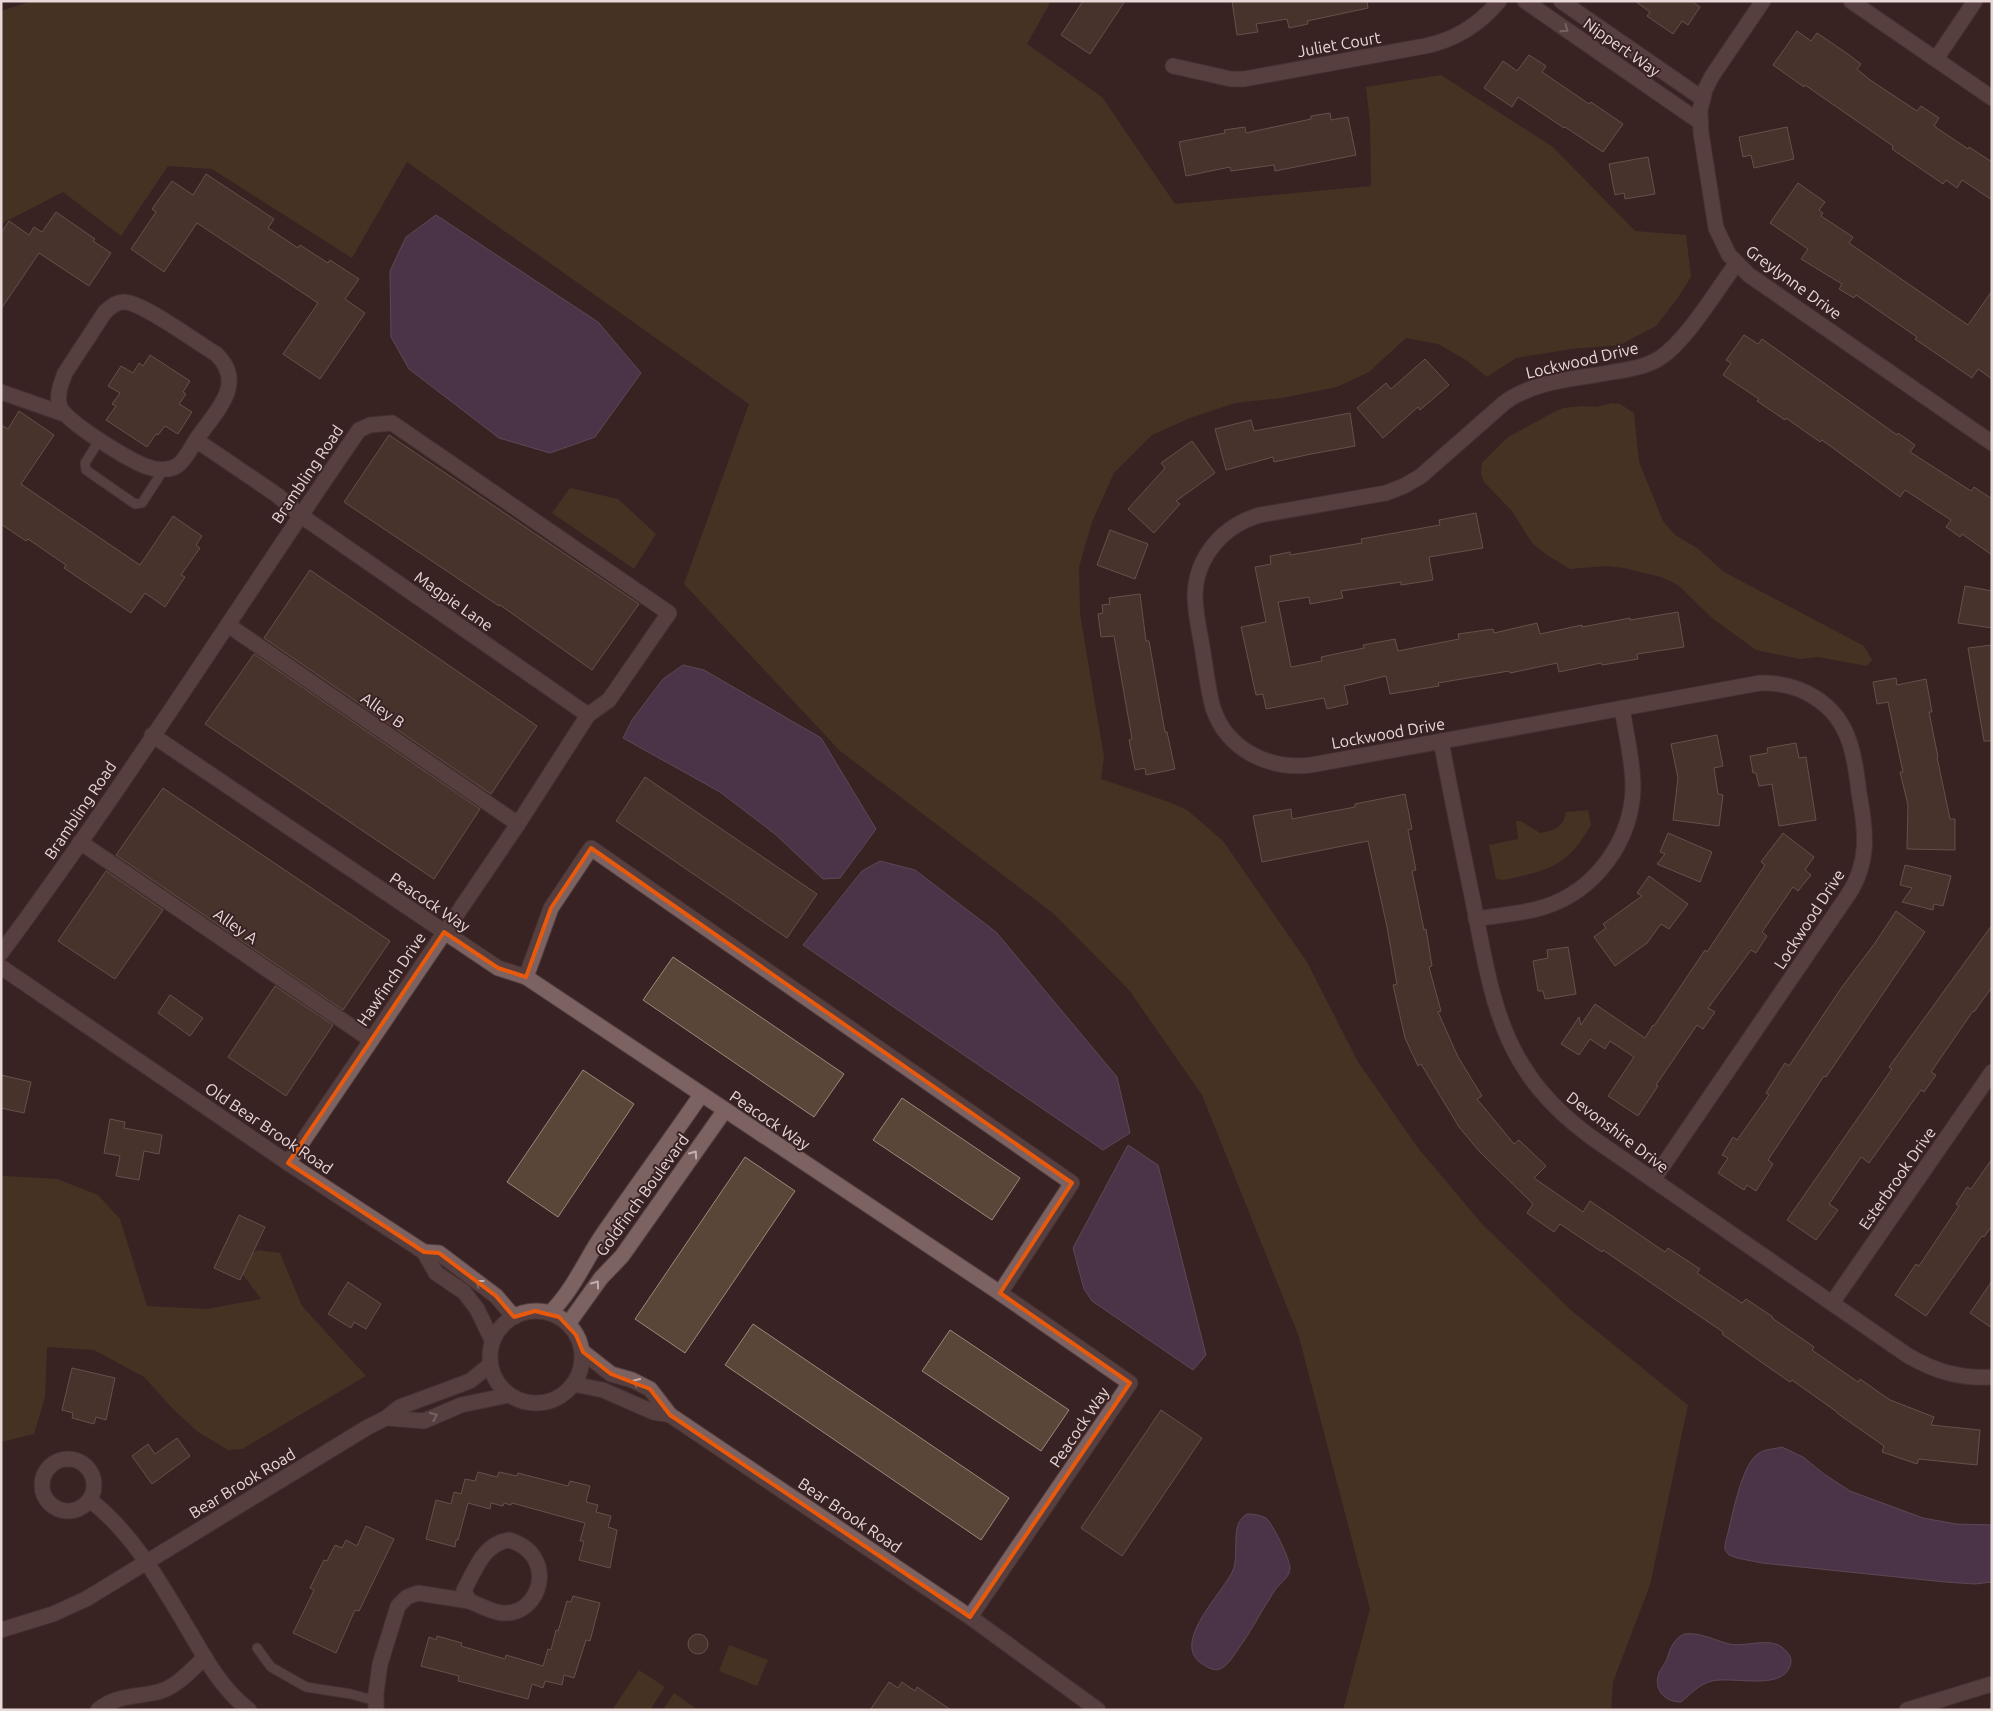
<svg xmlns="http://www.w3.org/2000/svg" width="1993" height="1711" viewBox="0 0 1993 1711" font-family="Ubuntu,sans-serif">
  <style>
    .green { fill: #554524 }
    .water { fill: #634975; stroke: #8b7493 }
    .building { fill: #5a4539; stroke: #9f877a }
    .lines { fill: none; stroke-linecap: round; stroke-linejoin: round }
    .service-casing { stroke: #534041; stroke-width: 11 }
    .minor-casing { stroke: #534041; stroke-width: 17 }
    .service { stroke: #7d6262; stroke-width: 9 }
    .minor { stroke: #7d6262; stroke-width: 15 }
    .oneway { stroke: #c3afaf }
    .marked { fill: none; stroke: #e8590c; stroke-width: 4; stroke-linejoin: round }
    .labels { text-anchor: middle; stroke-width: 4; stroke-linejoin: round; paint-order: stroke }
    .street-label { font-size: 16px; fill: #e8d8d8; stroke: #392223 }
  </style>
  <rect width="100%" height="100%" fill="#392223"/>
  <g class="green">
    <path d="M32 1H1051L1027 44 1102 97 1175 204 1371 186 1370 122 1366 87 1441 75 1553 147 1635 231 1686 235 1691 277 1677 299 1656 326 1620 345 1571 349 1516 358 1487 377 1466 360 1438 344 1406 338 1369 372 1337 387 1282 398 1235 403 1190 418 1152 435 1114 473 1092 522 1079 567 1080 614 1104 757 1101 779 1169 802 1187 810 1223 841 1307 962 1358 1062 1418 1148 1482 1224 1572 1311 1688 1405 1650 1585 1613 1682 1611 1710H1343L1370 1609 1299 1337 1202 1095 1129 990 1054 914 839 750 684 584 749 404 407 162 352 258 212 169 168 166 121 236 63 192 1 224V11Z"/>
    <path d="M1612 403 1620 404 1634 413 1639 462 1663 521 1675 535 1697 548 1724 572 1864 646 1872 660 1867 666 1818 657 1800 659 1756 650 1712 618 1678 585 1661 577 1624 568 1606 566 1570 569 1547 555 1532 543 1512 511 1484 482 1481 473 1482 463 1508 437 1554 412 1563 408 1583 406 1596 407Z"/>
    <path d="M570 488 618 499 656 534 634 569 552 513Z"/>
    <path d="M1588 810 1591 825C1566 868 1549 870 1504 880L1496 879 1489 845 1518 839 1516 821H1521L1540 833C1555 830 1563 828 1566 812Z"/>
    <path d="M1 1174 3 1176 57 1179 98 1195 120 1219 147 1306 207 1309 261 1299 235 1264 258 1250 280 1253 302 1306 366 1376 242 1449 228 1450 198 1432 174 1410 144 1377 94 1350 47 1347 45 1397 34 1434 1 1442Z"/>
    <path d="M729 1645 768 1660 757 1686 719 1671Z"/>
    <path d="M639 1670 665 1687 650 1710H612Z"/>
    <path d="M674 1693 698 1710H663Z"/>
  </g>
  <g class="water">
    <path d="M436 215 598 322 641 373 595 437 550 453 499 438 409 369 391 337 390 271 406 237Z"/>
    <path d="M683 665 704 670 821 738 876 829 840 878 823 879 775 834 720 792 623 738 632 720 663 679Z"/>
    <path d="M880 861 915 870 996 932 1117 1077 1130 1133 1103 1150 803 945 862 871Z"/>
    <path d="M1128 1145 1158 1165 1206 1355 1193 1370 1092 1301 1084 1289 1073 1248Z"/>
    <path d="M1782 1447 1803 1457 1824 1474 1850 1491 1923 1518 1956 1524 1992 1525V1582L1975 1584 1945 1582 1762 1563 1737 1558 1729 1555 1725 1550V1544C1732 1521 1740 1465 1759 1453 1765 1449 1775 1449 1782 1447Z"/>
    <path d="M1247 1514C1254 1514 1260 1515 1266 1518 1272 1522 1291 1561 1290 1569 1289 1578 1280 1583 1275 1590 1271 1595 1269 1601 1265 1606 1256 1621 1249 1634 1239 1648 1234 1655 1229 1664 1222 1668 1215 1672 1209 1668 1204 1665 1167 1645 1225 1591 1233 1570 1240 1553 1229 1524 1247 1514Z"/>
    <path d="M1684 1634C1700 1632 1714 1640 1729 1644 1748 1648 1773 1634 1787 1652 1791 1656 1792 1661 1790 1666 1782 1691 1733 1676 1712 1681 1699 1684 1691 1694 1681 1702 1664 1702 1653 1689 1659 1673 1661 1668 1665 1664 1667 1659 1670 1648 1674 1639 1684 1634Z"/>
  </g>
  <g class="building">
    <path d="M1083 1H1125L1090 54 1061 35Z"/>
    <path d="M1232 1H1367L1368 8 1307 21 1308 24 1289 28 1287 19 1256 24 1258 32 1237 35Z"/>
    <path d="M1635 1H1691L1700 7 1688 25 1682 21 1673 34 1647 16 1650 12Z"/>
    <path d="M1797 31 1811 41 1817 33 1845 52 1861 64 1857 69 1870 80 1917 111 1921 106 1939 118 1934 126 1968 149 1969 147 1992 162V200L1962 180 1957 188 1946 180 1943 184 1892 149 1893 146 1805 85 1804 87 1773 65Z"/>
    <path d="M1529 55 1546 66 1542 72 1589 104 1591 102 1623 124 1603 152 1565 127 1564 128 1518 97 1512 107 1484 88 1503 61 1517 71Z"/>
    <path d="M1330 113 1331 120 1348 117 1356 155 1275 171 1274 165 1231 171 1230 167 1186 176 1179 142 1225 133 1224 130 1245 127 1246 133 1311 119V116Z"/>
    <path d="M1787 127 1794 159 1754 168 1751 155 1743 157 1739 137Z"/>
    <path d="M1648 157 1655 194 1625 199 1624 193 1615 195 1609 164Z"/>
    <path d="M206 174 274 219 268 228 298 248 300 245 328 263 330 260 359 279 345 299 365 313 320 379 283 354 318 303 197 223 164 272 131 249 156 212 152 209 172 181 193 195Z"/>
    <path d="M1798 183 1825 202 1819 210 1823 213 1821 216 1853 237 1849 243 1968 325 1992 291V379L1978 369 1972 378 1915 339 1917 337 1856 295 1854 298 1839 289 1842 284 1801 259 1808 249 1770 223Z"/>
    <path d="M56 212 95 239 93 241 111 253 89 286 39 253 1 309V233L9 221 29 235 34 227 42 232Z"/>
    <path d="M1744 335 1758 344 1762 339 1897 435 1898 433 1915 445 1910 452 1971 491 1974 487 1992 499V555L1962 534 1960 537 1946 527 1951 520 1905 490 1900 497 1822 440 1820 442 1786 418 1785 420 1757 401 1759 399 1723 375 1731 363 1726 360Z"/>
    <path d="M150 355 190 381 183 392 186 394 179 404 192 412 178 434 165 426 158 435 156 434 147 447 106 420 116 406 112 404 120 393 108 386 121 366 133 373 139 363 143 366Z"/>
    <path d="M1425 359 1449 385 1420 410 1418 407 1383 438 1357 408 1386 383 1391 389Z"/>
    <path d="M19 411 54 435 21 484 69 517 140 565 173 516 202 536 196 545 200 548 181 575 185 577 165 607 145 593 131 613 64 568 66 565 28 539 26 541 1 524V425L8 429Z"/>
    <path d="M1350 413 1355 446 1311 454 1274 462 1273 457 1226 470 1215 429 1251 420 1254 431Z"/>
    <path d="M389 435 639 604 592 670 500 605 499 606 344 502Z"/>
    <path d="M1192 441 1215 473 1176 501 1180 504 1154 533 1128 509 1165 468 1161 463Z"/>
    <path d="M1476 513 1483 548 1429 557 1433 580 1401 585V582L1341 591 1343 598 1310 604 1309 597 1278 602 1291 667 1322 661 1321 657 1364 648 1363 645 1395 639 1398 651 1459 639 1458 634 1493 629 1494 633 1537 623 1540 634 1582 625V627L1630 618V620L1678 612 1684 647 1637 654 1638 659 1602 665 1601 663 1559 672 1557 663 1510 673 1509 671 1438 683 1439 686 1390 694 1386 676 1344 686 1348 704 1327 709 1324 698 1266 709 1263 694 1256 695 1241 627 1266 622 1255 567 1271 564 1270 556 1290 552V555L1362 543 1361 539 1440 525 1439 520Z"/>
    <path d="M1110 530 1148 544 1135 579 1097 565Z"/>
    <path d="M310 570 537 726 491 794 264 638Z"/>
    <path d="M1965 586 1992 591V628L1958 623Z"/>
    <path d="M1140 594 1146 641H1149L1165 732H1167L1175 769 1146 775 1145 768 1135 770 1129 740 1132 739 1114 636 1101 637 1098 614 1103 613 1102 605 1110 604 1109 598Z"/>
    <path d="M1992 645V741H1984L1968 648Z"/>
    <path d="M254 654 480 809 434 879 205 724Z"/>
    <path d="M1896 678 1897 685 1926 679 1932 712H1929L1938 757H1937L1950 819H1955V850L1907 849 1908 805 1900 772H1903L1888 702 1877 704 1873 682Z"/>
    <path d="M1717 735 1723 766 1714 768 1718 794 1723 795 1719 826 1673 820 1678 778 1671 744Z"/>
    <path d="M1796 743 1799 758 1806 757 1816 820 1779 826 1772 784 1759 786 1756 773H1753L1750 756 1768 753 1767 748Z"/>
    <path d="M645 777 817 894 787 938 616 821Z"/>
    <path d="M163 788 390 941 343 1010 116 855Z"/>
    <path d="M1405 794 1412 829 1408 830 1416 870 1412 871 1424 930 1426 929 1432 966 1429 967 1441 1011 1438 1012 1458 1057 1482 1096 1477 1099 1514 1144 1519 1140 1546 1166 1534 1178 1583 1212 1590 1201 1665 1252 1668 1248 1700 1269 1697 1273 1742 1303 1746 1299 1773 1317 1772 1318 1814 1347 1812 1350 1858 1382 1860 1379 1890 1400 1934 1417 1931 1425 1980 1430 1977 1465 1919 1459 1917 1464 1882 1452 1884 1446 1837 1413V1412L1792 1380 1790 1382 1764 1364 1722 1334 1723 1332 1603 1250 1602 1252 1560 1224 1554 1232 1527 1213 1533 1204 1479 1151 1459 1127 1421 1064 1418 1066 1405 1038 1393 985 1397 984 1387 927 1368 841 1262 862 1253 816 1291 809 1292 819 1355 807V804Z"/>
    <path d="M1668 833 1712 852 1700 882 1657 864 1665 854 1660 852Z"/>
    <path d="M1783 833 1814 857 1805 870 1811 875 1798 891 1793 887 1762 932 1767 936 1756 953 1751 950 1708 1008 1715 1012 1703 1029 1697 1025 1656 1085 1658 1086 1638 1116 1608 1096 1634 1057 1610 1041 1605 1049 1590 1039 1579 1055 1561 1044 1579 1017 1581 1025 1595 1004 1645 1038 1653 1025 1654 1026 1705 950 1707 952 1765 865 1761 862Z"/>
    <path d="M1905 865 1951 876 1943 906 1934 904 1933 910 1902 902 1912 888 1900 885Z"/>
    <path d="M106 871 163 910 115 979 58 941Z"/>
    <path d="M1649 876 1688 904 1669 929 1661 924 1647 943 1615 966 1594 937 1606 928 1603 924 1642 896 1637 893Z"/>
    <path d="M1896 911 1925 932 1826 1077 1824 1076 1768 1160 1773 1164 1756 1191 1747 1185 1744 1190 1718 1173 1728 1158 1722 1155 1733 1137 1737 1140 1769 1095 1766 1093 1785 1063 1789 1066 1842 987 1875 943Z"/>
    <path d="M1992 925V987L1974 1012 1973 1011 1931 1072 1936 1075 1924 1092 1921 1090 1869 1163 1861 1157 1829 1204 1838 1210 1816 1240 1787 1220 1892 1069 1889 1067Z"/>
    <path d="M1568 947 1576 994 1545 999 1543 991H1538L1533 961 1548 958 1547 950Z"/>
    <path d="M673 957 844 1074 814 1117 643 1000Z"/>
    <path d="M275 986 333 1025 286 1096 228 1057Z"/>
    <path d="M170 995 203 1018 190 1036 158 1013Z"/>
    <path d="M583 1070 634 1104 558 1217 507 1182Z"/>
    <path d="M1 1075 31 1082 24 1113 1 1108Z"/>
    <path d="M902 1098 1020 1178 992 1220 873 1140Z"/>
    <path d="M110 1119 125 1122 124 1128 162 1135 159 1154 144 1151 139 1180 116 1176 120 1156 104 1153Z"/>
    <path d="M745 1157 795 1191 685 1353 635 1319Z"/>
    <path d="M1992 1159V1226L1984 1237 1982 1236 1926 1316 1895 1295 1916 1264 1919 1266 1959 1206 1956 1204 1967 1187 1971 1189Z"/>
    <path d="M239 1215 265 1227 240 1280 214 1268Z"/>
    <path d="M1992 1281V1328L1970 1313Z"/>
    <path d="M348 1282 381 1304 366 1329 354 1322 351 1328 328 1314Z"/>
    <path d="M753 1324 1009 1498 981 1540 725 1365Z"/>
    <path d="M950 1330 1069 1410 1041 1451 922 1371Z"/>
    <path d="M72 1368 115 1378 106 1420 96 1417 94 1424 72 1418 73 1413 62 1410Z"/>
    <path d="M1161 1410 1202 1438 1122 1556 1081 1528Z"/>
    <path d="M177 1438 190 1456 152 1484 132 1456 148 1444 155 1454Z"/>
    <path d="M478 1472 497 1477 499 1472 517 1476 518 1473 568 1486 570 1481 590 1486 586 1502 598 1505 596 1512 611 1516 608 1527 617 1530 610 1568 579 1560 584 1541H580L585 1523 512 1503 511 1505 504 1503 503 1506 491 1503 490 1509 468 1503 458 1540H456L455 1547 426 1539 436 1500 451 1504 454 1492 461 1494 465 1479 475 1481Z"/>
    <path d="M366 1526 394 1539 359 1611 355 1610 336 1653 293 1633 314 1590 310 1588 324 1560 327 1561 335 1545 342 1548 346 1540 357 1546Z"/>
    <path d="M573 1596 600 1603 590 1641 586 1640 574 1678 564 1675 562 1685 545 1681 543 1688 532 1684 528 1699 458 1681 459 1676 421 1666 429 1637 436 1640 437 1636 462 1643 461 1646 505 1659 506 1655 543 1666 548 1649 551 1650 556 1630 558 1631 567 1601 571 1602Z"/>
    <circle cx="698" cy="1644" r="10"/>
    <path d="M889 1682 898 1688 902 1682 915 1691 917 1687 951 1710H870Z"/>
  </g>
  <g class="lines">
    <g class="service-casing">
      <g id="service">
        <path d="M100 439 85 463 86 470 135 504 142 503 164 469"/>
        <path d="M257 1648 271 1667 306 1687 351 1694 376 1701"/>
      </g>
    </g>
    <g class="minor-casing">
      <g id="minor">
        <path d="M1525 1 1700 122"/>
        <path d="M1561 1 1703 99"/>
        <path d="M1763 1 1712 76 1705 90 1700 110 1701 133 1716 228 1729 255 1749 275 1992 443"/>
        <path d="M1851 1 1992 98"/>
        <path d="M1936 59 1975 1"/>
        <path d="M1173 66 1231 79H1244L1425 46C1455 40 1479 25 1499 1"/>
        <path d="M1 392 64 414"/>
        <path d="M196 440C214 413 248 384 216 354 198 343 143 303 125 302 117 301 110 307 105 312L65 373C61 384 56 395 60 407 66 422 132 462 148 467 156 470 171 471 178 465 185 460 191 448 196 440L277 495 300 515 588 715"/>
        <path d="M228 625 518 824"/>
        <path d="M152 735 498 968 526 977 1000 1293 1130 1383 970 1617"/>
        <path d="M1441 741C1451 794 1462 848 1473 901 1493 1003 1501 1071 1591 1137L1907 1355C1934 1371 1960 1379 1992 1377"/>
        <path d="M80 842 371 1040"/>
        <path d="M1476 919C1498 915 1522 914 1544 907 1595 891 1632 841 1633 787 1633 761 1626 734 1622 708"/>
        <path d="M1 953C127 783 239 604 359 430L370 425 392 423 669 613 609 700 588 715 518 824 288 1163"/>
        <path d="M1 967 288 1163 424 1252 436 1273 464 1292 477 1309 492 1340"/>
        <path d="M526 977 551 908 591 848 1072 1183 1000 1293"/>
        <path d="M1653 1180 1848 895C1870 862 1866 830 1859 793 1857 776 1855 757 1849 741 1836 702 1799 682 1760 683L1311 765C1269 770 1227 750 1213 708 1208 690 1206 671 1203 652 1200 633 1195 614 1195 595 1196 556 1224 525 1260 515L1386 493 1404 486 1421 476 1504 403C1535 380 1577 379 1613 372 1630 369 1646 367 1660 358 1687 340 1716 291 1736 264"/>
        <path d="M424 1252 439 1253 496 1296 514 1317"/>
        <path d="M1832 1303 1992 1072"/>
        <circle cx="536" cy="1357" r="46"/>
        <path d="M550 1313C573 1290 584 1263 601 1237 634 1189 668 1143 701 1095"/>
        <path d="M568 1324 601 1278 622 1256 725 1110"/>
        <path d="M583 1352 611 1374 632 1380 650 1389 670 1415 970 1617 1098 1710"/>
        <path d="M573 1384 603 1390 653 1412 670 1415"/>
        <path d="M386 1418 400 1407 470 1381 490 1365"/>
        <circle cx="68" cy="1485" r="26"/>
        <path d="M90 1500C135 1535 162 1586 191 1634 207 1662 223 1690 249 1710"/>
        <path d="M509 1540C558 1554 542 1616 502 1613 492 1612 479 1605 469 1601L464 1590C476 1569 483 1544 509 1540Z"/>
        <path d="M1 1630 53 1614 86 1599 368 1427 386 1418 424 1421 461 1405 509 1395"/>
        <path d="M98 1710C116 1695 136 1697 158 1692 177 1687 191 1670 205 1657"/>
        <path d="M376 1710V1693L380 1664 398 1606 407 1597 418 1593 469 1601"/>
        <path d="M1907 1710 1992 1684"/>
      </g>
    </g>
    <use href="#service" class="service"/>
    <use href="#minor" class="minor"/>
  </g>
  <defs><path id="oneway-chevron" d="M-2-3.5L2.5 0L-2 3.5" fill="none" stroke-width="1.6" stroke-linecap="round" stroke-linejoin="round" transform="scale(1.25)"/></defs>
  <g class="oneway">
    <use href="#oneway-chevron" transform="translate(1565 29) rotate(35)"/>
    <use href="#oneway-chevron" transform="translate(694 1154) rotate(-55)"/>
    <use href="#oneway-chevron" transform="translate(479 1283) rotate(-143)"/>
    <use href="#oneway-chevron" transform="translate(596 1284) rotate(-54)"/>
    <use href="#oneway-chevron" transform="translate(636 1382) rotate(-156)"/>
    <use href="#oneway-chevron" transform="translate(434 1416) rotate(-23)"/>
  </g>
  <path d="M0 0H1993V1711H0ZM591 848 1072 1183 1000 1293 1130 1383 970 1617 670 1415 650 1389 611 1374 583 1352 576 1335 559 1317 535 1311 514 1317 496 1296 439 1253 424 1252 288 1163 444 932 498 968 526 977 551 908Z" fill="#392223" fill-opacity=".55" fill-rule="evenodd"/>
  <path class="marked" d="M591 848 1072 1183 1000 1293 1130 1383 970 1617 670 1415 650 1389 611 1374 583 1352 576 1335 559 1317 535 1311 514 1317 496 1296 439 1253 424 1252 288 1163 444 932 498 968 526 977 551 908Z"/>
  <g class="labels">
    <g class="street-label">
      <text transform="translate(1339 44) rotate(-10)" y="6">Juliet Court</text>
      <text transform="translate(1622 47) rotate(35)" y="6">Nippert Way</text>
      <text transform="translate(1794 282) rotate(36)" y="6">Greylynne Drive</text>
      <text transform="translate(1582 360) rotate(-13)" y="6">Lockwood Drive</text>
      <text transform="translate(307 474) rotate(-56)" y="6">Brambling Road</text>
      <text transform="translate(454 601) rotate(35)" y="6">Magpie Lane</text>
      <text transform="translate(383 710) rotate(35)" y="6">Alley B</text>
      <text transform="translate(1388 733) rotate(-10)" y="6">Lockwood Drive</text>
      <text transform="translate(80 810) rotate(-56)" y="6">Brambling Road</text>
      <text transform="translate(430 902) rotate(34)" y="6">Peacock Way</text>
      <text transform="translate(1809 919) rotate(-57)" y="6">Lockwood Drive</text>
      <text transform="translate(236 926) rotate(35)" y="6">Alley A</text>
      <text transform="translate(391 979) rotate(-56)" y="6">Hawfinch Drive</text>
      <text transform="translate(770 1120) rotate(34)" y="6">Peacock Way</text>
      <text transform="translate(269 1128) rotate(34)" y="6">Old Bear Brook Road</text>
      <text transform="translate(1618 1132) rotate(37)" y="6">Devonshire Drive</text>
      <text transform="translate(1897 1178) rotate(-55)" y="6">Esterbrook Drive</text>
      <text transform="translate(642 1195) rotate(-54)" y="6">Goldfinch Boulevard</text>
      <text transform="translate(1079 1427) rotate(-56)" y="6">Peacock Way</text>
      <text transform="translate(242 1483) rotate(-31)" y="6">Bear Brook Road</text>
      <text transform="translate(850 1515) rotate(34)" y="6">Bear Brook Road</text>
    </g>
  </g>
  <rect width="1993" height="1711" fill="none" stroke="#e8d8d8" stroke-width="5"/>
</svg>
